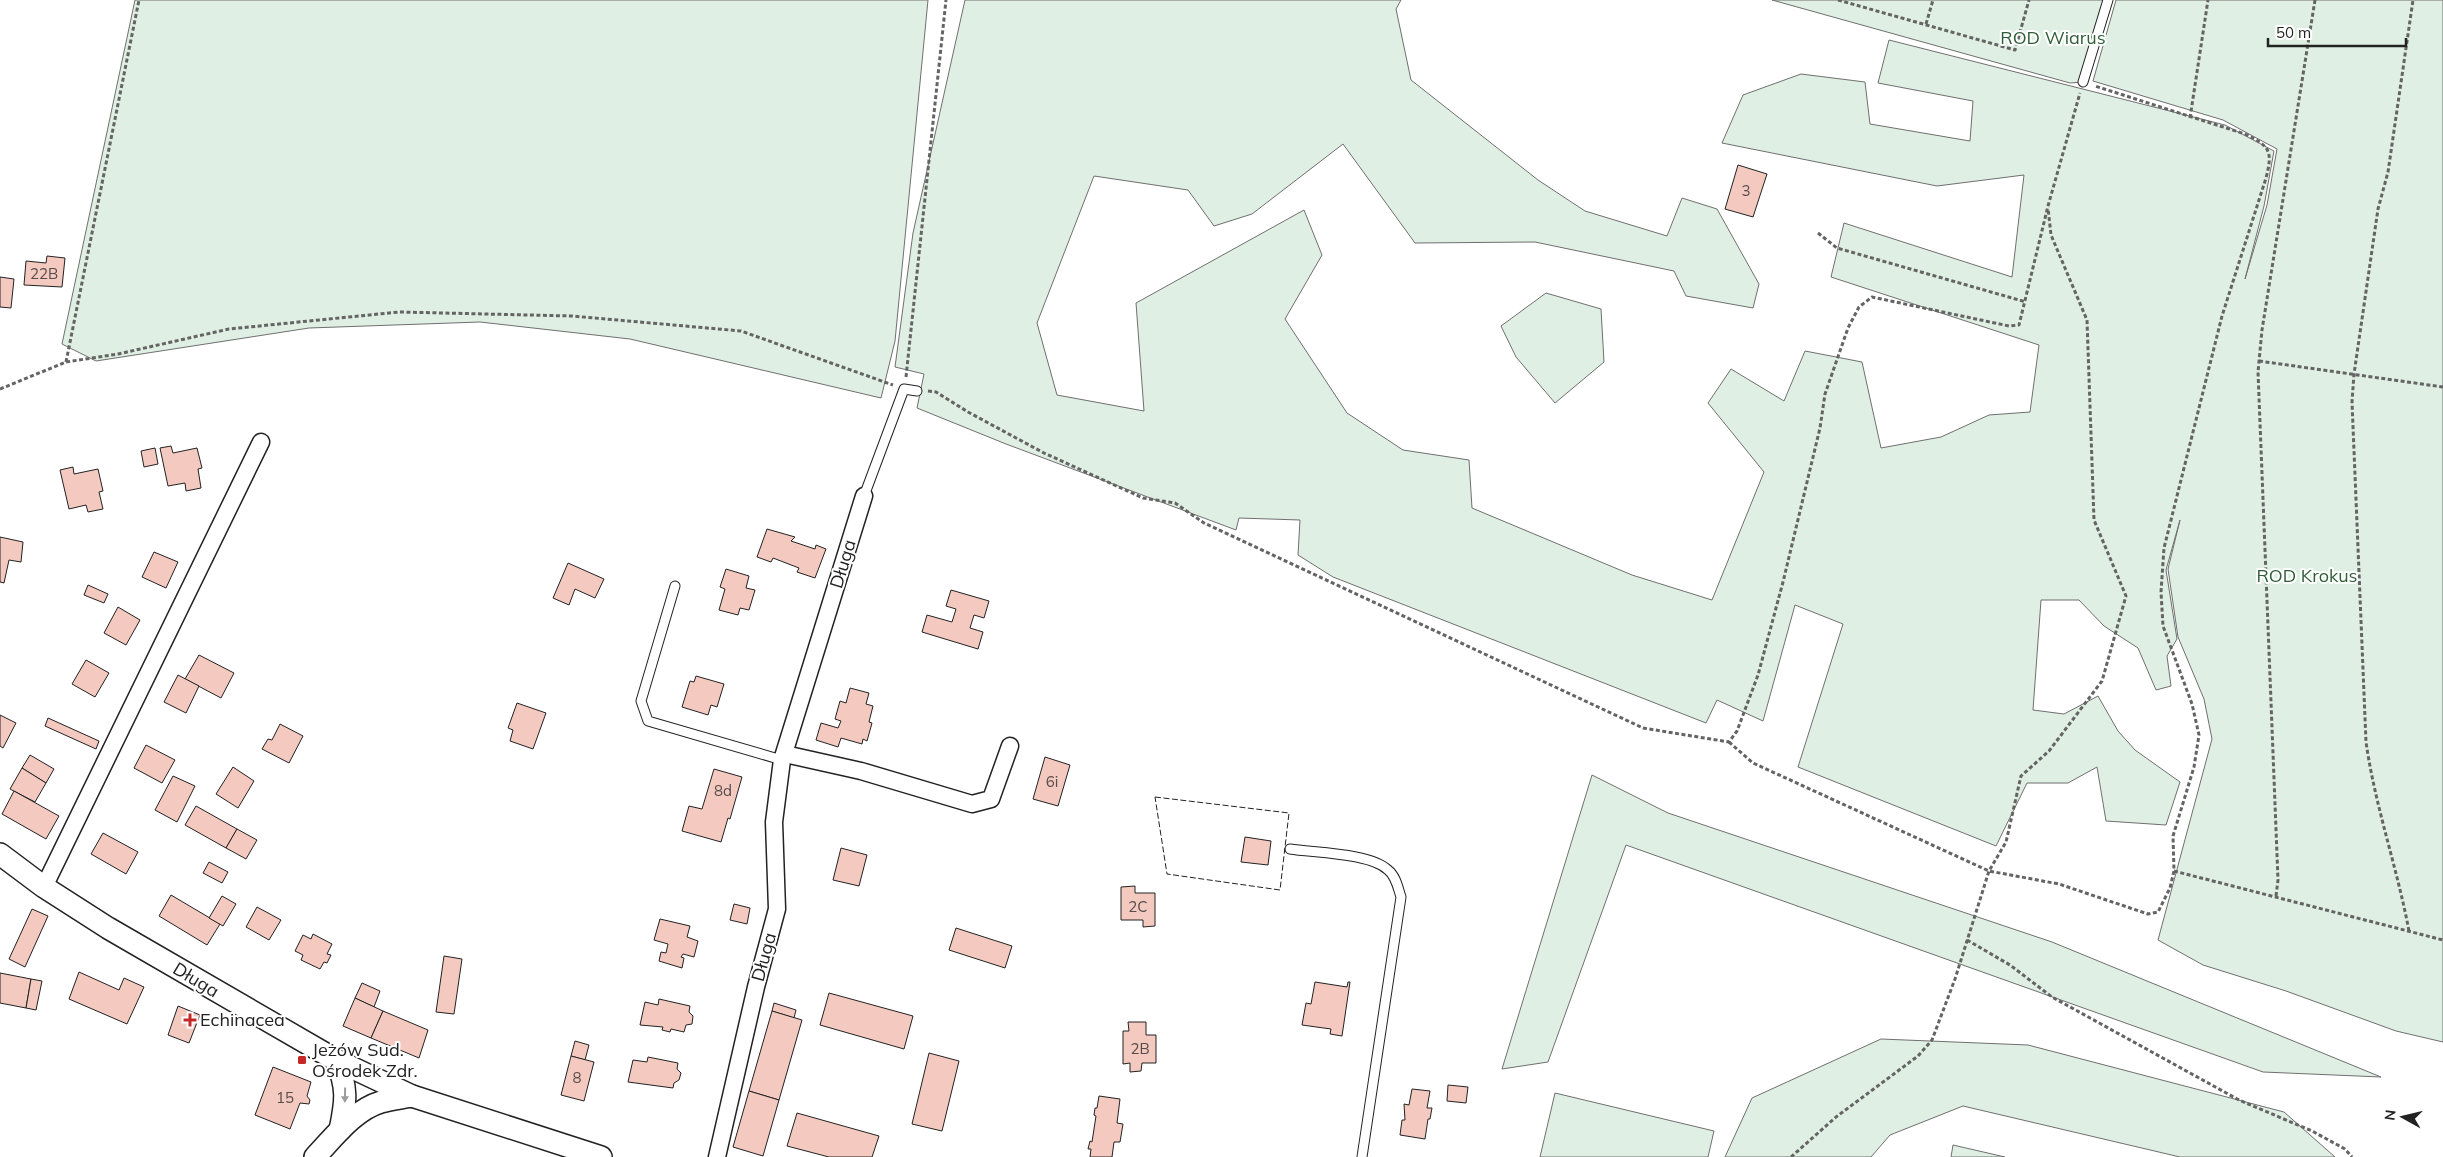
<svg xmlns="http://www.w3.org/2000/svg" width="2443" height="1157" viewBox="0 0 2443 1157" font-family="Mulish,sans-serif">
  <style>
    .green { fill: #e0efe3; stroke: #6f6f6f }
    .building { fill: #f3c9c0; stroke: #222 }
    .lines { fill: none; stroke-linecap: round; stroke-linejoin: round }
    .service-casing { stroke: #222; stroke-width: 11 }
    .minor-casing { stroke: #222; stroke-width: 19 }
    .tertiary-casing { stroke: #222; stroke-width: 24 }
    .path { stroke: #646464; stroke-width: 3; stroke-dasharray: 4 2.5; stroke-linecap: butt }
    .service { stroke: #fff; stroke-width: 9 }
    .minor { stroke: #fff; stroke-width: 16 }
    .tertiary { stroke: #fff; stroke-width: 21 }
    .fence { stroke: #222; stroke-width: 1; stroke-dasharray: 6 2.5; stroke-linecap: butt }
    .oneway { fill: #9c9c9c }
    .poi-dot { fill: #c62828; stroke: #fff; stroke-width: 2 }
    .labels { text-anchor: middle; stroke-width: 4; stroke-linejoin: round; paint-order: stroke }
    .number-label { font-size: 15px; fill: #564c4a }
    .park-label { font-size: 18px; fill: #2f5e38; stroke: #fff }
    .street-label { font-size: 18px; fill: #222; stroke: #fff }
    .poi-label { font-size: 18px; fill: #222; stroke: #fff; text-anchor: start }
  </style>
  <rect width="100%" height="100%" fill="#fff"/>
  <g class="green">
    <path d="M135 0H928L895 341 881 398 630 339 480 322 309 328 96 361 62 344Z"/>
    <path d="M965 0H1401L1396 9 1411 80 1538 180 1585 211 1667 236 1682 198 1717 209 1759 284 1753 308 1686 296 1674 271 1535 242 1415 243 1343 144 1252 214 1214 226 1188 190 1094 176 1037 323 1057 395 1144 411 1136 303 1304 210 1322 255 1285 319 1347 413 1403 450 1469 460 1472 508 1632 575 1712 600 1764 472 1708 403 1731 369 1784 401 1805 351 1862 362 1881 448 1941 437 1989 415 2030 412 2039 345 1831 277 1844 223 2012 277 2024 175 1937 186 1722 143 1743 95 1801 74 1865 82 1870 124 1970 141 1973 101 1878 83 1889 40 2225 125 2274 151 2264 206 2245 279 2267 205 2277 149 2223 120 2093 81 2116 0H2443V1042L2396 1031 2286 991 2203 965 2158 940 2212 739 2204 699 2178 637 2168 569 2180 520 2166 570 2177 639 2167 656 2171 686 2156 690 2138 648 2104 626 2079 600H2041L2033 710 2064 714 2098 696 2118 731 2135 750 2180 782 2166 825 2106 821 2097 767 2068 783H2027L1996 846 1798 767 1843 624 1795 605 1763 721 1717 700 1706 723 1333 577 1298 555 1300 520 1239 518 1236 530 1006 444 917 408 924 374 895 367 913 233Z"/>
    <path d="M1772 0H2107L2083 82 2070 83Z"/>
    <path d="M1546 293 1601 309 1604 362 1555 403 1516 357 1501 326Z"/>
    <path d="M1592 775 1668 813 2052 942 2381 1077 2263 1072 1626 845 1548 1062 1502 1069Z"/>
    <path d="M1881 1039 2028 1045 2284 1112 2335 1157H2180L1963 1106 1890 1135 1871 1157H1725L1752 1098Z"/>
    <path d="M1555 1093 1714 1131 1708 1157H1540Z"/>
    <path d="M1953 1145 2005 1157H1951Z"/>
  </g>
  <g class="building">
    <path d="M1738 165 1767 174 1753 217 1725 209Z"/>
    <path d="M47 256 65 258 62 287 24 285 26 261 46 263Z"/>
    <path d="M0 277 14 279 11 308 0 307Z"/>
    <path d="M171 446 173 453 197 448 202 468 198 469 201 488 186 491 185 483 168 486 160 448Z"/>
    <path d="M155 448 158 464 144 467 141 451Z"/>
    <path d="M73 467 74 474 98 469 103 491 99 492 103 509 88 512 86 505 69 509 60 470Z"/>
    <path d="M767 529 795 537 791 541 815 549 816 545 826 549 815 578 797 572 799 568 773 558 771 562 757 557Z"/>
    <path d="M0 537 23 542 21 562 9 560 4 583 0 582Z"/>
    <path d="M154 552 178 562 166 588 142 577Z"/>
    <path d="M568 563 604 579 595 598 575 589 569 605 553 598Z"/>
    <path d="M726 569 749 576 746 588 755 590 749 610 740 608 738 615 719 610 725 589 720 587Z"/>
    <path d="M88 585 108 594 104 603 84 595Z"/>
    <path d="M951 590 989 601 984 618 974 615 970 628 983 632 978 649 922 632 927 615 952 622 956 609 946 606Z"/>
    <path d="M118 607 140 620 126 645 104 633Z"/>
    <path d="M199 655 234 673 221 698 185 679Z"/>
    <path d="M86 660 109 673 95 697 72 684Z"/>
    <path d="M178 675 199 686 186 713 164 702Z"/>
    <path d="M696 676 724 684 717 707 711 705 708 715 682 707 690 681 694 682Z"/>
    <path d="M850 688 869 693 866 704 873 706 869 722 872 723 867 741 863 739 862 744 841 738 838 747 816 740 821 723 838 728 841 721 835 719 840 701 846 703Z"/>
    <path d="M517 703 546 713 533 749 510 741 513 730 508 728Z"/>
    <path d="M0 715 16 723 3 748 0 746Z"/>
    <path d="M48 718 99 741 96 749 45 726Z"/>
    <path d="M280 724 303 736 289 763 262 749 268 739 272 740Z"/>
    <path d="M146 745 175 760 162 783 134 768Z"/>
    <path d="M30 755 54 769 46 783 22 768Z"/>
    <path d="M1045 757 1070 765 1058 806 1033 799Z"/>
    <path d="M233 767 254 781 238 808 216 794Z"/>
    <path d="M22 768 46 783 35 802 10 789Z"/>
    <path d="M714 769 742 777 730 819 728 818 721 842 682 831 689 806 702 809Z"/>
    <path d="M173 776 195 786 177 822 155 810Z"/>
    <path d="M14 791 59 816 46 839 2 814Z"/>
    <path d="M196 806 237 829 226 848 185 825Z"/>
    <path d="M237 829 257 840 246 859 226 848Z"/>
    <path d="M103 833 138 852 126 874 91 854Z"/>
    <path d="M1245 837 1271 841 1268 865 1241 862Z"/>
    <path d="M841 848 867 855 859 886 833 880Z"/>
    <path d="M209 862 228 872 222 883 203 873Z"/>
    <path d="M1135 886V893H1155V926L1143 927V920H1121V887Z"/>
    <path d="M171 895 220 924 207 945 159 916Z"/>
    <path d="M222 896 236 904 223 926 209 918Z"/>
    <path d="M734 904 750 908 747 924 730 920Z"/>
    <path d="M257 907 281 920 269 940 246 927Z"/>
    <path d="M32 909 48 916 25 967 9 959Z"/>
    <path d="M660 919 690 926 687 937 698 941 694 957 683 954 681 957 684 958 682 968 659 961 661 952 666 953 668 944 654 940Z"/>
    <path d="M956 928 1012 946 1005 968 949 950Z"/>
    <path d="M313 934 332 944 327 954 331 955 327 963 324 962 320 969 301 960 303 955 295 951 303 935 311 939Z"/>
    <path d="M444 956 462 959 454 1014 436 1012Z"/>
    <path d="M79 972 119 990 124 978 144 987 127 1024 69 999Z"/>
    <path d="M0 973 31 979 26 1008 0 1003Z"/>
    <path d="M31 979 42 981 36 1010 26 1008Z"/>
    <path d="M1315 982 1347 987 1348 982H1350L1342 1036 1330 1034 1331 1029 1302 1025 1306 1003 1311 1004Z"/>
    <path d="M362 983 380 991 374 1007 355 998Z"/>
    <path d="M829 993 913 1016 904 1049 820 1025Z"/>
    <path d="M355 998 383 1011 371 1038 343 1026Z"/>
    <path d="M659 999 690 1006 689 1012 693 1016 692 1024 686 1025 684 1032 671 1029 670 1032 662 1030 663 1027 640 1025 645 1002 658 1005Z"/>
    <path d="M774 1003 796 1010 794 1018 772 1011Z"/>
    <path d="M178 1006 200 1015 189 1043 168 1035Z"/>
    <path d="M383 1011 428 1030 419 1058 371 1038Z"/>
    <path d="M772 1011 802 1020 779 1100 749 1091Z"/>
    <path d="M1128 1022H1146V1035H1156V1063H1142L1141 1071 1130 1072V1063L1123 1064V1031H1129Z"/>
    <path d="M575 1041 589 1045 585 1060 571 1056Z"/>
    <path d="M929 1053 959 1061 942 1131 912 1124Z"/>
    <path d="M571 1056 594 1062 584 1101 561 1095Z"/>
    <path d="M648 1057 678 1063 677 1069 681 1073 679 1080 674 1083 673 1088 628 1082 633 1060 647 1062Z"/>
    <path d="M273 1067 311 1082 307 1096 310 1100 309 1104 300 1103 290 1129 255 1115Z"/>
    <path d="M1448 1085 1468 1087 1466 1103 1447 1101Z"/>
    <path d="M1412 1089 1430 1091 1427 1108H1432L1430 1119H1428L1425 1139 1400 1135 1402 1120H1405L1404 1104 1409 1105Z"/>
    <path d="M749 1091 779 1100 763 1156 733 1147Z"/>
    <path d="M1099 1096 1120 1099 1117 1123 1123 1124 1120 1142H1114L1112 1157H1090L1091 1149H1088L1090 1141 1092 1142 1096 1116 1094 1115 1095 1108H1097Z"/>
    <path d="M797 1113 879 1136 872 1157H829L787 1146Z"/>
  </g>
  <g class="lines">
    <g class="service-casing">
      <g id="service">
        <path d="M2083 82 2108 0"/>
        <path d="M864 496 904 389 917 391"/>
        <path d="M675 586 641 701 648 721 782 760"/>
        <path d="M1290 849C1315 853 1370 853 1388 870 1396 876 1398 888 1401 897L1362 1157"/>
      </g>
    </g>
    <g class="minor-casing">
      <g id="minor">
        <path d="M785 754 861 771 972 804 991 799 1010 746"/>
        <path d="M44 887 261 442"/>
        <path d="M717 1157 756 987 777 909 774 822 782 760 864 496"/>
      </g>
    </g>
    <g class="tertiary-casing">
      <g id="tertiary">
        <path d="M0 854 44 887 108 928 336 1060 412 1096 601 1157"/>
        <path d="M336 1060C348 1088 346 1101 340 1130"/>
        <path d="M315 1157C334 1137 354 1110 381 1102 391 1099 402 1098 412 1096"/>
      </g>
    </g>
    <g class="path">
      <path d="M1838 0 2015 50 2029 0"/>
      <path d="M1926 24 1933 0"/>
      <path d="M2190 118 2208 0"/>
      <path d="M1818 233 1837 248 2026 302"/>
      <path d="M2259 361 2443 387"/>
      <path d="M66 362 139 0"/>
      <path d="M906 377 946 0"/>
      <path d="M0 389 66 362 118 354 229 329 399 312 572 316 741 331 893 385"/>
      <path d="M928 391 936 392 968 412 1044 453 1143 498 1175 503 1204 523 1643 728 1729 742 1737 731 1758 675 1783 582 1820 428 1825 394 1848 328 1859 307 1872 297 2009 326 2019 325 2048 206 2080 93"/>
      <path d="M1729 742 1753 763 1989 871 2059 884 2148 914 2158 912 2170 888 2174 871 2173 836 2194 767 2199 735 2192 704 2163 626 2161 592 2164 548 2222 316 2266 178C2273 151 2270 146 2245 134L2095 86"/>
      <path d="M2174 871 2443 940"/>
      <path d="M2276 896 2278 880 2258 372 2262 330 2315 0"/>
      <path d="M2409 931C2397 867 2375 806 2366 742L2352 402 2354 374 2378 209 2388 172 2413 0"/>
      <path d="M1967 940 2010 965 2052 997 2239 1100 2312 1131 2345 1149 2352 1157"/>
      <path d="M1791 1157 1836 1117 1918 1056 1932 1040 1955 979 1989 871 2006 842 2021 776 2049 751 2102 681 2126 596 2094 520 2087 320 2051 235 2048 208"/>
    </g>
    <use href="#service" class="service"/>
    <use href="#minor" class="minor"/>
    <use href="#tertiary" class="tertiary"/>
    <path class="fence" d="M1155 797 1289 813 1280 890 1167 874Z"/>
  </g>
  <defs><path id="oneway-solid" d="M-6-.8H1V-3.2L6.5 0L1 3.2V.8H-6Z" transform="scale(1.25)"/></defs>
  <use class="oneway" href="#oneway-solid" transform="translate(345 1095) rotate(91)"/>
  <g class="poi-dot">
    <path d="M187.5 1012.5h5v5h5v5h-5v5h-5v-5h-5v-5h5z"/>
    <rect x="297" y="1055" width="10" height="10" rx="2.5"/>
  </g>
  <g class="labels">
    <g class="number-label">
      <text x="1746" y="196">3</text>
      <text x="44" y="279">22B</text>
      <text x="1052" y="787">6i</text>
      <text x="723" y="796">8d</text>
      <text x="1138" y="912">2C</text>
      <text x="1140" y="1054">2B</text>
      <text x="577" y="1083">8</text>
      <text x="285" y="1103">15</text>
    </g>
    <g class="park-label">
      <text x="2053" y="44">ROD Wiarus</text>
      <text x="2307" y="582">ROD Krokus</text>
    </g>
    <g class="street-label">
      <text transform="translate(843 564) rotate(-73)" y="6">Długa</text>
      <text transform="translate(764 957) rotate(-75)" y="6">Długa</text>
      <text transform="translate(196 980) rotate(31)" y="6">Długa</text>
    </g>
    <g class="poi-label">
      <text x="200" y="1026">Echinacea</text>
      <text x="312" y="1056">Jeżów Sud.<tspan x="312" dy="21">Ośrodek Zdr.</tspan></text>
    </g>
  </g>
  <g transform="translate(2403 1117) rotate(278)" stroke="#ffffff" stroke-width="4" paint-order="stroke">
  <path d="M0-4L9 19L0 12L-9 19Z" fill="#222222"/>
  <text y="-8" font-size="14" font-weight="bold" text-anchor="middle" fill="#222222">N</text>
  </g>
  <path d="M2268 38v8h138v-8" fill="none" stroke="#222222" stroke-width="2.5"/>
  <text x="2276" y="38" font-size="15" fill="#222222" stroke="#ffffff" stroke-width="4" paint-order="stroke">50 m</text>
</svg>
